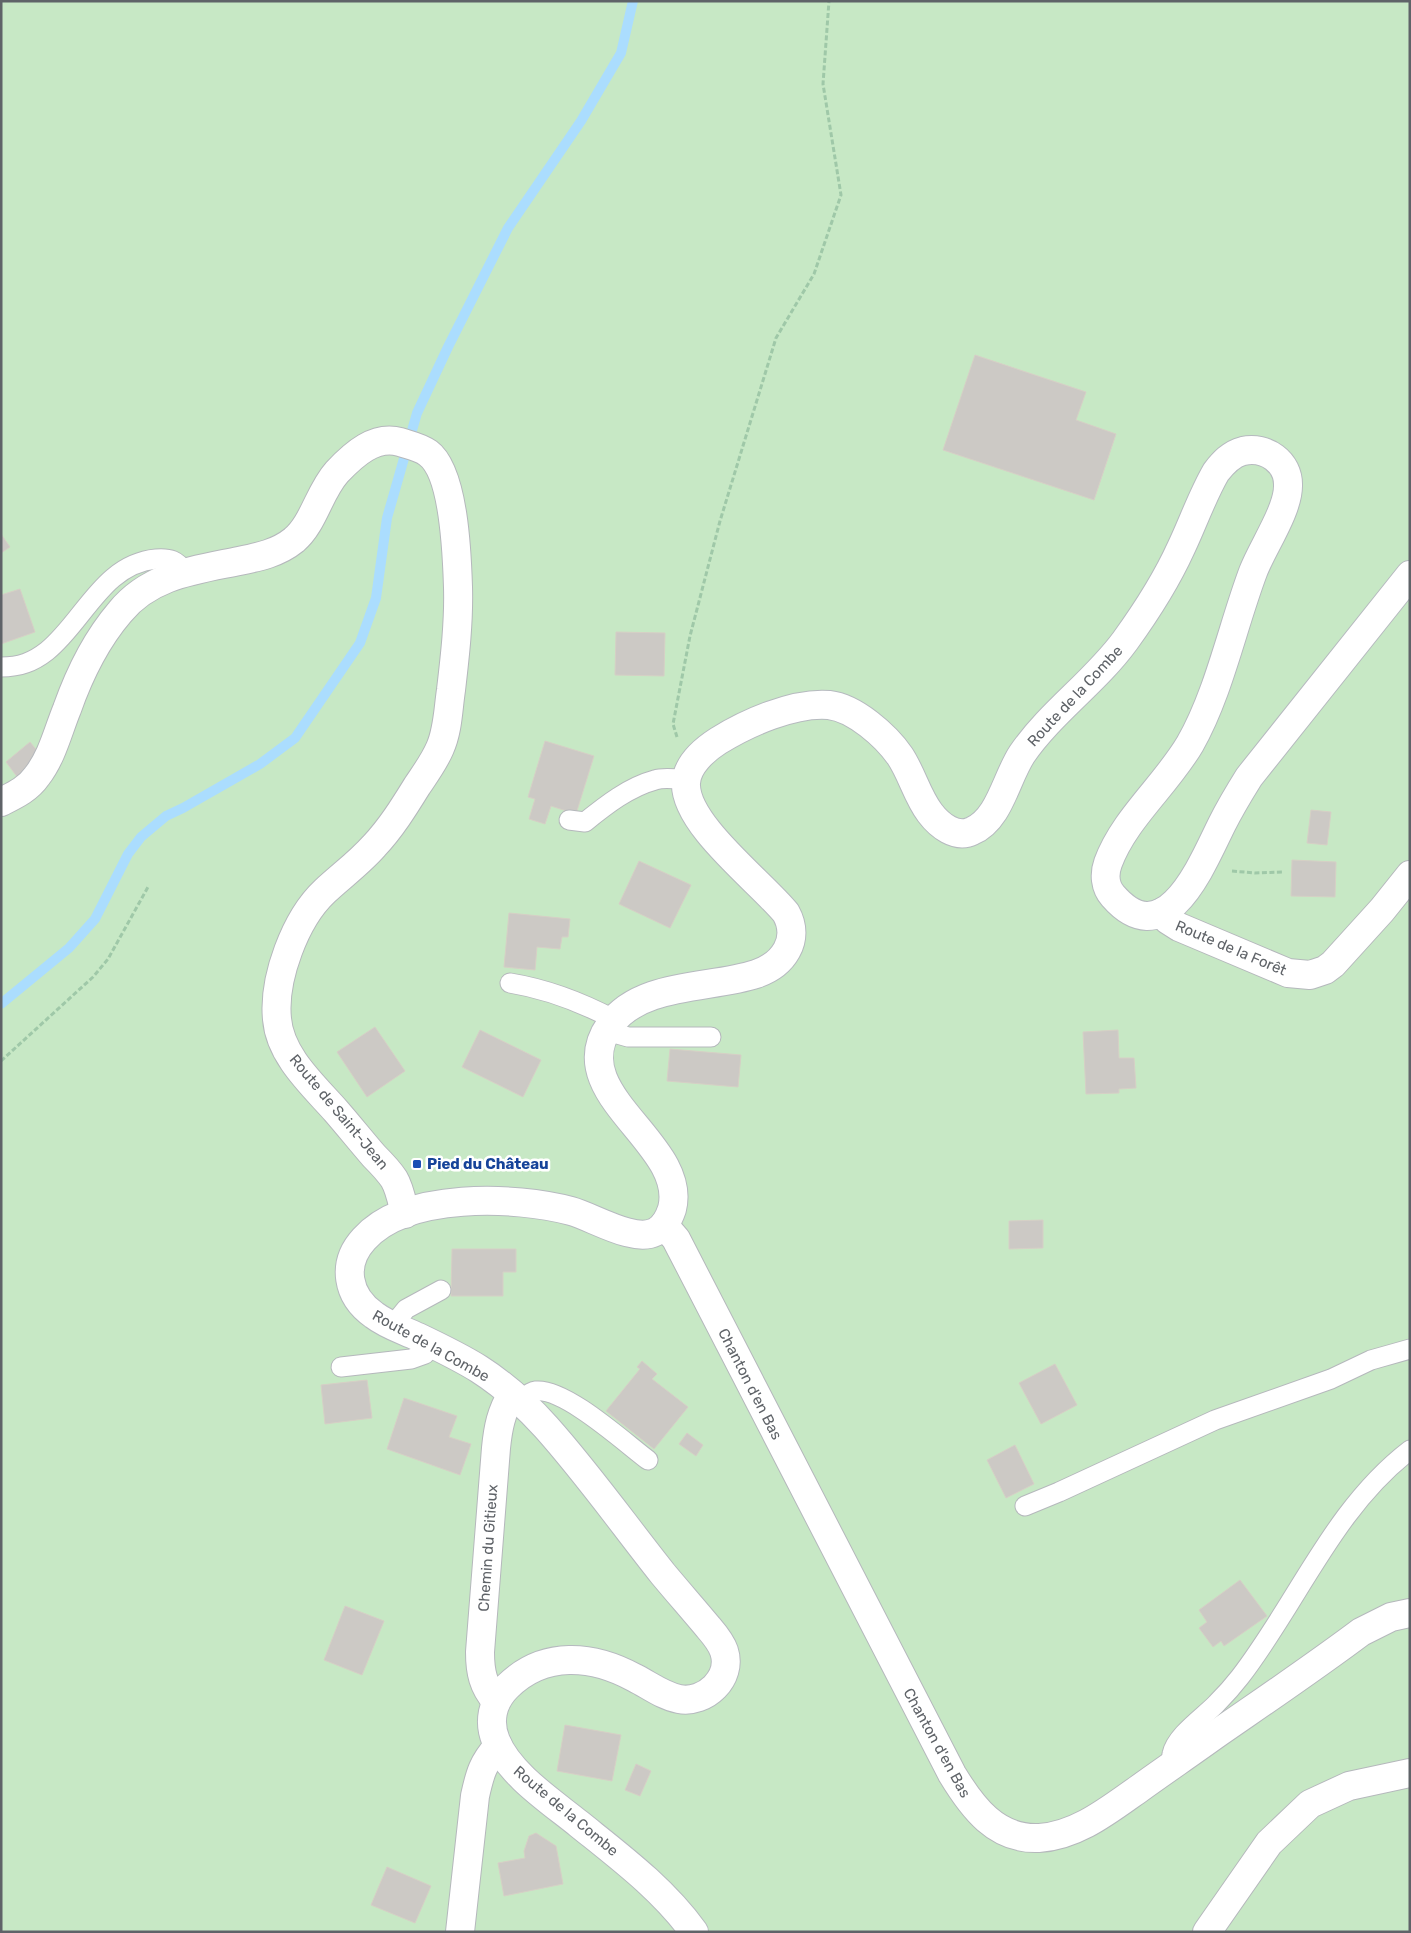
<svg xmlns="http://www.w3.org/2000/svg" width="1411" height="1933" viewBox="0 0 1411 1933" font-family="Rubik,sans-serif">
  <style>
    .green { fill: #c7e8c5 }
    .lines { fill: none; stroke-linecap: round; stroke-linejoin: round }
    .stream { stroke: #abddfe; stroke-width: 10 }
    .building { fill: #ccc9c5; stroke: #d6d0c6 }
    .lane-casing { stroke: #b5b8bc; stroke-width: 21 }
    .street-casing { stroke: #b5b8bc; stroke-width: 30 }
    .secondary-casing { stroke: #b6babf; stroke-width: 30 }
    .path { stroke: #9fc8a8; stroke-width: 3; stroke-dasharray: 5 2.5; stroke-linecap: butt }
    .lane { stroke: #fff; stroke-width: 19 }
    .street { stroke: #fff; stroke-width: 28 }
    .secondary { stroke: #fff; stroke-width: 28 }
    .transit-dot { fill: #1a4fb4; stroke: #fff; stroke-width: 2 }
    .labels { text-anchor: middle; stroke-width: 5; stroke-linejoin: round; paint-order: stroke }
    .street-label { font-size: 15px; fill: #5f6368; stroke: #fff }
    .transit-label { font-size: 15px; font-weight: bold; fill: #164399; stroke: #fff; text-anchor: start }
  </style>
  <rect width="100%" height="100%" fill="#f1efe8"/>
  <rect class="green" x="1" y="1" width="1409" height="1931"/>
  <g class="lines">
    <path class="stream" d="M1 1004 69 948 95 919 128 854 141 837 166 816 183 808 260 764 295 738 360 643 376 598 387 518 417 413 448 347 508 228 581 121 621 53 633 1"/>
  </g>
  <g class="building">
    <path d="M975 355 1086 392 1076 420 1116 434 1094 500 943 450Z"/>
    <path d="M1 534 10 547 1 553Z"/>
    <path d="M20 589 35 632 1 644V595Z"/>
    <path d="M616 632 665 633 664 676 615 675Z"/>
    <path d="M545 741 594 756 576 814 551 806 545 824 529 819 535 799 528 797Z"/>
    <path d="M30 742 43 758 18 778 6 762Z"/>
    <path d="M1311 810 1331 812 1327 845 1307 843Z"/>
    <path d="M1292 860 1336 862 1335 897 1291 896Z"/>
    <path d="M639 861 691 885 670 928 619 904Z"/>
    <path d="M509 913 570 919 568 937H562L560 949 537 947 535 970 504 967Z"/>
    <path d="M375 1027 405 1071 367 1097 337 1052Z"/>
    <path d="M480 1030 541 1060 523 1097 462 1067Z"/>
    <path d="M1118 1030 1119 1058H1134L1136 1088 1119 1089V1093L1086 1094 1083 1032Z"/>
    <path d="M670 1049 741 1055 738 1087 667 1081Z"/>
    <path d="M1043 1220V1248L1009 1249V1221Z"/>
    <path d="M452 1249H516V1272H503V1296H451Z"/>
    <path d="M642 1361 657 1374 652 1379 688 1407 654 1449 606 1411 640 1369 637 1367Z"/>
    <path d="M1055 1364 1077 1405 1041 1424 1019 1383Z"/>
    <path d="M367 1380 372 1418 325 1424 321 1385Z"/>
    <path d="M404 1398 457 1416 449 1437 471 1444 460 1475 387 1449Z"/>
    <path d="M687 1433 703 1445 696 1456 679 1444Z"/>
    <path d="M1015 1445 1034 1484 1006 1498 987 1460Z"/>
    <path d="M1240 1580 1267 1616 1224 1646 1221 1641 1213 1647 1199 1628 1207 1622 1199 1610Z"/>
    <path d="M345 1606 384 1621 362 1675 324 1660Z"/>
    <path d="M565 1725 621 1735 612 1781 557 1771Z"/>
    <path d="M636 1764 651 1771 640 1796 625 1790Z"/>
    <path d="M536 1833 556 1846 563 1884 504 1896 498 1863 525 1858 524 1851 529 1836Z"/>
    <path d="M387 1867 431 1886 415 1923 371 1905Z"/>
  </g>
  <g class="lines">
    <g class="lane-casing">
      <g id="lane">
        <path d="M1 667C20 667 33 662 47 651 84 621 103 564 156 559 170 558 177 560 185 572"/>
        <path d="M569 820 585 822C606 805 629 787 655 780 664 777 677 779 686 780"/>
        <path d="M510 983C547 989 581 1002 615 1020"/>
        <path d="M607 1031 628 1037H711"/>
        <path d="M393 1325 406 1309 441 1290"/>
        <path d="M341 1367 411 1359 425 1354 432 1344"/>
        <path d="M520 1401C525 1397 529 1392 536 1391 565 1388 624 1442 648 1460"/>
        <path d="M1025 1506 1059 1492 1215 1420 1331 1379 1371 1360 1410 1349"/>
        <path d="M1173 1765C1173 1761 1171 1757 1172 1754 1176 1735 1205 1716 1217 1703 1225 1695 1233 1686 1240 1677 1298 1602 1333 1509 1410 1450"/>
      </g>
    </g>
    <g class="street-casing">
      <g id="street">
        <path d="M1 802C15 795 28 789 37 776 52 757 58 731 67 709 79 675 96 640 120 612 150 575 195 570 239 561 259 557 278 553 294 540 314 523 319 492 337 472 354 454 375 435 400 442 409 445 420 447 428 453 454 472 457 555 458 587 459 621 455 656 451 690 448 710 448 730 440 748 434 762 425 774 417 786 404 807 391 828 374 846 359 863 341 876 325 891 295 919 273 979 277 1019 280 1056 313 1085 336 1111 349 1126 361 1141 374 1156 381 1163 388 1170 394 1179 400 1189 402 1202 405 1214"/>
        <path d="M1162 912 1168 920 1179 927 1288 973 1310 975 1325 970 1333 964 1382 910 1410 875"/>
        <path d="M664 1225 676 1239 952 1774C972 1807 996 1840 1039 1838 1077 1836 1110 1809 1140 1788 1165 1770 1190 1753 1215 1735 1264 1701 1313 1668 1361 1632L1391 1617 1410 1613"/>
        <path d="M496 1701C483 1686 480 1672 480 1652L496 1448C498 1428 501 1412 512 1394"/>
        <path d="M460 1932 475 1796C480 1773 483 1763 498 1746"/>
        <path d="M1207 1932 1269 1843 1310 1804 1349 1786 1410 1773"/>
      </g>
    </g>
    <g class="secondary-casing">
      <path id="secondary" d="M694 1932C663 1889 620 1857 579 1824 552 1802 509 1774 496 1741 488 1722 492 1702 507 1687 544 1650 593 1655 635 1678 649 1685 663 1696 679 1699 705 1704 733 1678 724 1651 721 1642 714 1634 708 1627 693 1609 678 1592 663 1574 624 1525 588 1474 546 1427 527 1406 504 1385 479 1369 460 1357 439 1347 418 1337 403 1330 387 1325 374 1315 347 1296 341 1264 364 1239 406 1192 515 1196 571 1211 593 1217 634 1243 655 1232 664 1228 669 1218 672 1209 689 1143 561 1094 610 1025 641 982 711 989 756 974 783 965 801 940 786 913 761 882 684 824 686 783 687 765 704 750 718 741 747 723 794 702 829 705 855 708 886 736 900 756 912 774 917 796 930 813 939 825 956 839 972 831 1000 819 1006 778 1022 754 1051 712 1095 682 1125 641 1146 612 1166 581 1181 548 1193 523 1202 496 1216 472 1223 463 1231 454 1243 451 1266 446 1289 462 1288 486 1288 511 1262 548 1253 572 1232 628 1219 693 1190 744 1166 785 1124 819 1108 863 1104 874 1105 887 1113 896 1166 957 1203 862 1222 824 1230 808 1239 793 1249 777L1410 575"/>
    </g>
    <g class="path">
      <path d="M677 737 673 724 690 636 720 521 776 338 814 274 841 195 823 84 829 1"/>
      <path d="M1232 871 1255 873 1283 872"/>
      <path d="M1 1061 93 977 108 959 148 887"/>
    </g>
    <use href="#lane" class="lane"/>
    <use href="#street" class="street"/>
    <use href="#secondary" class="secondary"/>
  </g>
  <rect class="transit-dot" x="412" y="1159" width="10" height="10" rx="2.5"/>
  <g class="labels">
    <g class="street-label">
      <text transform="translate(1075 696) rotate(-47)" y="5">Route de la Combe</text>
      <text transform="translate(1231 948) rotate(23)" y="5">Route de la Forêt</text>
      <text transform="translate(339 1112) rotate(50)" y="5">Route de Saint-Jean</text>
      <text transform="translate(431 1346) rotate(29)" y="5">Route de la Combe</text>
      <text transform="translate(750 1384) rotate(63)" y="5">Chanton d'en Bas</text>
      <text transform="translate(488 1548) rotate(-86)" y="5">Chemin du Gitieux</text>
      <text transform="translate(937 1743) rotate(61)" y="5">Chanton d'en Bas</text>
      <text transform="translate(566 1811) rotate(40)" y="5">Route de la Combe</text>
    </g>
    <g class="transit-label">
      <text x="427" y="1169">Pied du Château</text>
    </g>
  </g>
  <rect width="1411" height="1933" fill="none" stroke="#5f6368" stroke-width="5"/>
</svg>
